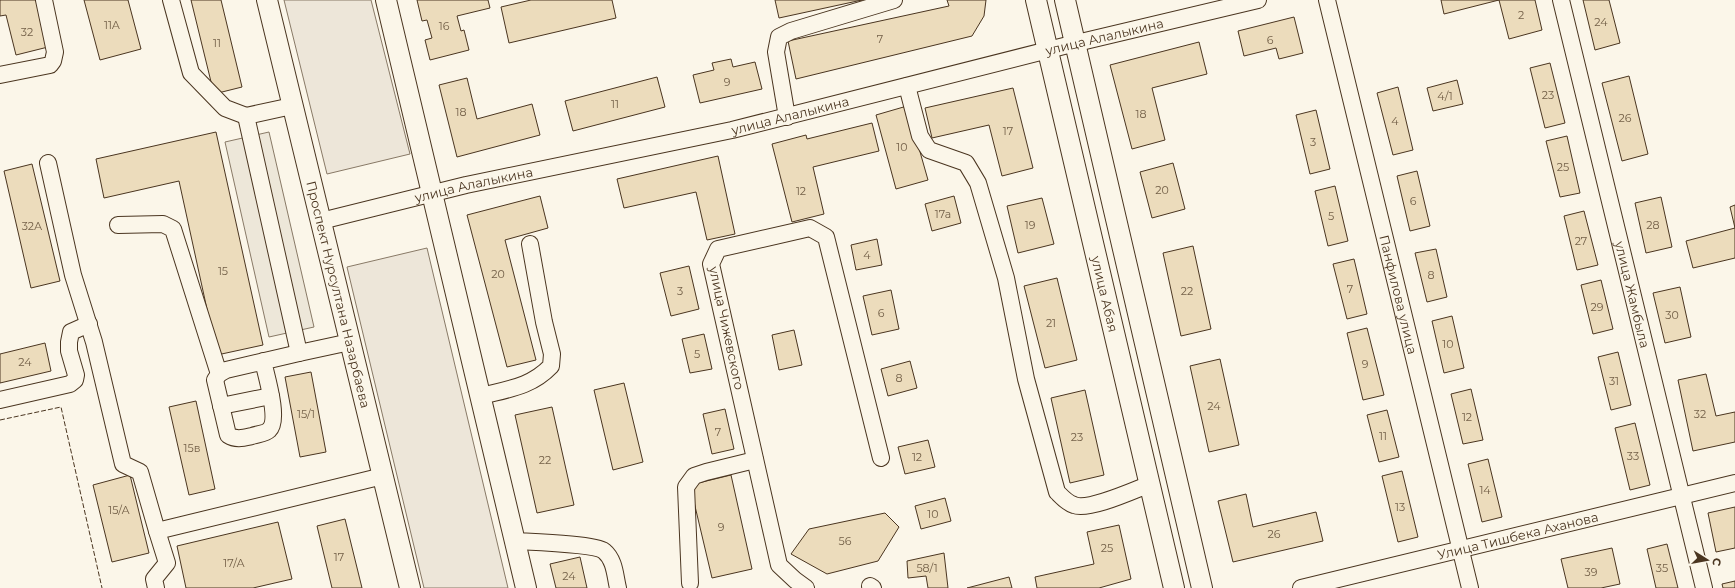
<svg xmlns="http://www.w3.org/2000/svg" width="1735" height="588" viewBox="0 0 1735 588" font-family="Montserrat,sans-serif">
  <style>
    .green { fill: #ede6d9; stroke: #887966 }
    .parking { fill: #ede7d9; stroke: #887966 }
    .building { fill: #ecdcbc; stroke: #4a3520 }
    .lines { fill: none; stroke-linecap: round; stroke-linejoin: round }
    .minor-casing { stroke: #4a3520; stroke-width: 18 }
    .major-casing { stroke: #4a3520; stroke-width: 22 }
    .minor { stroke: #fbf6e9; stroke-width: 16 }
    .major { stroke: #fbf6e9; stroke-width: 20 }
    .fence { stroke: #4a3520; stroke-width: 1; stroke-dasharray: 5 2; stroke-linecap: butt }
    .labels { text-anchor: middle; stroke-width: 3; stroke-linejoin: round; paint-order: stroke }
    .number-label { font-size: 11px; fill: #725f47 }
    .street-label { font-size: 13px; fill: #4a3520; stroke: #fbf6e9 }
  </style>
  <rect width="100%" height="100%" fill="#fbf6e9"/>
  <g class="green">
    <path d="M284 0H371L410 154 327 174Z"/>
    <path d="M427 248 508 588H424L347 267Z"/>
  </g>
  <path class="parking" d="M269 132 314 327 269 337 225 142Z"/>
  <g class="building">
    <path d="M0 0H36L48 47 16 55 6 15 0 16Z"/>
    <path d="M84 0H128L141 49 100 60Z"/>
    <path d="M191 0H221L242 87 214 94Z"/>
    <path d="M417 0H488L490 8 457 16 461 31 464 30 469 50 430 60 425 40 432 38 427 20 422 21Z"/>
    <path d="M531 0H612L616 18 509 43 501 7Z"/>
    <path d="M775 0H862L779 18Z"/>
    <path d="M947 0H986L984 16 972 36 796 79 788 41 949 6Z"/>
    <path d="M1441 0H1499L1444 14Z"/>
    <path d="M1499 0H1535L1542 30 1509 39Z"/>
    <path d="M1583 0H1609L1620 43 1595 50Z"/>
    <path d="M1294 17 1303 53 1279 59 1276 48 1244 56 1238 31Z"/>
    <path d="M1199 42 1207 74 1152 88 1165 140 1132 149 1110 65Z"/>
    <path d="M731 59 733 67 755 62 762 89 700 103 693 75 714 70 712 63Z"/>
    <path d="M1550 63 1565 123 1545 128 1530 68Z"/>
    <path d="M1629 76 1648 154 1622 161 1602 83Z"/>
    <path d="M657 77 665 107 573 131 565 101Z"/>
    <path d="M467 78 477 119 532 104 540 135 457 157 439 85Z"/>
    <path d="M1457 80 1463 104 1433 111 1427 88Z"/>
    <path d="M1398 87 1413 150 1393 155 1377 93Z"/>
    <path d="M1013 88 1033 168 1002 176 989 125 932 138 925 108Z"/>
    <path d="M907 106 928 180 896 189 876 115Z"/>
    <path d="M1316 110 1330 169 1310 174 1296 115Z"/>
    <path d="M872 123 879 151 813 167 824 214 792 222 772 144 806 135 807 139Z"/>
    <path d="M216 132 263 345 217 355 179 181 104 198 96 159Z"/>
    <path d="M1567 136 1580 193 1560 197 1546 141Z"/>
    <path d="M718 156 735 234 707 240 696 192 624 208 617 179Z"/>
    <path d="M1173 163 1185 209 1152 218 1140 172Z"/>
    <path d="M32 164 60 281 31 288 4 171Z"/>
    <path d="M1417 171 1430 226 1410 231 1397 176Z"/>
    <path d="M1335 186 1348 241 1328 246 1315 191Z"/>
    <path d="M540 196 548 228 505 240 536 360 507 367 467 215Z"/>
    <path d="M954 196 961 223 932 231 925 204Z"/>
    <path d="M1661 197 1672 247 1646 253 1635 203Z"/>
    <path d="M1042 198 1054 244 1018 253 1007 206Z"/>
    <path d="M1735 205V258L1693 268 1686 241 1735 228 1730 207Z"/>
    <path d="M1584 211 1598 265 1577 270 1564 216Z"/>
    <path d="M877 239 882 265 856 270 851 245Z"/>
    <path d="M1193 246 1211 329 1181 336 1163 253Z"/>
    <path d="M1436 249 1447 297 1427 302 1415 253Z"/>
    <path d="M1354 259 1367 314 1347 319 1333 264Z"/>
    <path d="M689 266 699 309 671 316 660 273Z"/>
    <path d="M1057 278 1077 360 1045 368 1024 286Z"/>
    <path d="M1601 280 1613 329 1593 334 1581 285Z"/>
    <path d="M1680 287 1691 337 1665 343 1653 293Z"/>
    <path d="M891 290 899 329 872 335 863 296Z"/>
    <path d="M1452 316 1464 368 1444 373 1432 321Z"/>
    <path d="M1367 328 1384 395 1363 400 1347 333Z"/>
    <path d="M794 330 802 365 779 370 772 335Z"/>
    <path d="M704 334 712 369 690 373 682 339Z"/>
    <path d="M45 343 51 371 0 383V354Z"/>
    <path d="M1618 352 1631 405 1611 410 1598 357Z"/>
    <path d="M1220 359 1239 445 1209 452 1190 366Z"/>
    <path d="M910 361 917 388 888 396 881 369Z"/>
    <path d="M311 372 326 452 300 457 285 377Z"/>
    <path d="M1706 374 1716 416 1735 412V442L1693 451 1678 380Z"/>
    <path d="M624 383 643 462 613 470 594 390Z"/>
    <path d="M1471 389 1483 440 1463 444 1451 394Z"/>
    <path d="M1085 390 1104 475 1070 483 1051 398Z"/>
    <path d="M196 401 215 489 189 495 169 407Z"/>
    <path d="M552 407 574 505 537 513 515 415Z"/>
    <path d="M725 409 734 449 712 454 703 414Z"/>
    <path d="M1387 410 1399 457 1379 462 1367 415Z"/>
    <path d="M1635 423 1650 485 1630 490 1615 428Z"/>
    <path d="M928 440 935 467 905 474 898 447Z"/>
    <path d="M1488 459 1502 517 1482 522 1468 464Z"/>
    <path d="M1402 471 1418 537 1398 542 1382 476Z"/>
    <path d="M130 475 149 553 112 562 93 485Z"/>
    <path d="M731 475 752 569 712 578 690 485Z"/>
    <path d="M1246 494 1253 527 1316 512 1323 541 1233 562 1218 501Z"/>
    <path d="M945 498 951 521 921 529 915 506Z"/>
    <path d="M1735 507V548L1716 552 1708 513Z"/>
    <path d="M885 513 899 527 878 561 827 574 791 554 809 529Z"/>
    <path d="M345 519 362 588H332L317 526Z"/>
    <path d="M278 522 292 579 253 588H186L177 546Z"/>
    <path d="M1119 525 1131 579 1099 588H1037L1035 577 1094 564 1087 532Z"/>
    <path d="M1667 544 1678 588H1656L1647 549Z"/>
    <path d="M1612 548 1620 584 1601 588H1568L1561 559Z"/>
    <path d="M944 553 948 588H928L926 576 908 578 907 561Z"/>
    <path d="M580 557 587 588H556L550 564Z"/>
    <path d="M1009 577 1012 588H967Z"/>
    <path d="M1735 581V588H1723L1722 584Z"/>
  </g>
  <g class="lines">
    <g class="minor-casing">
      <g id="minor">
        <path d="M171 0 191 73 225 108 246 116"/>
        <path id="s1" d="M1327 0 1470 588"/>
        <path id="s2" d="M1561 0 1704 588"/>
        <path d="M0 75 50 65 53 61 55 52 44 0"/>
        <path d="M907 86 920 136 929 150 966 163 978 183 1006 278 1026 379 1057 492C1062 497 1067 503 1074 505 1089 511 1134 490 1150 484"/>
        <path d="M292 106 246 116 299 353 350 342"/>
        <path d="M787 117 776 52 779 37 791 31 894 0"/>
        <path d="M48 163 73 275 94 342 123 464 140 472 157 531 383 476"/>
        <path id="s3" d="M321 221 466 185 732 130 1064 46 1258 0"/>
        <path d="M118 225 163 224 173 229 219 374"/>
        <path d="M263 361C266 375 280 420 269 430 265 434 257 434 252 436 243 438 236 440 228 435L215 380 219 374 226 370 299 353"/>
        <path d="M481 396C508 389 531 387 551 366L552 354 544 322 530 244"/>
        <path d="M0 400 70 384 75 380 76 375 69 351V342L71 332 89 324"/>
        <path d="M221 406 271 396"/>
        <path d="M515 541C530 542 595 544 604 551 615 560 615 576 618 588"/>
        <path d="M690 583 686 487 694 476 706 472 755 460"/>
        <path d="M870 586 873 588"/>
        <path d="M156 588 154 579 167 563 157 531"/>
        <path d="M806 588 795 580 779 565 711 264 718 249 810 228 826 237 881 458"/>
        <path id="s4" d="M1301 588 1735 483"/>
      </g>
    </g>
    <g class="major-casing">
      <g id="major">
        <path id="s5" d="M267 0 410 588"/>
        <path d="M386 0 526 588"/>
        <path id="s6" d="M1036 0 1174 588"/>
        <path d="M1065 0 1202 588"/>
      </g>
    </g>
    <use href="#minor" class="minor"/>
    <use href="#major" class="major"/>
    <path class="fence" d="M0 420 61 407 102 588"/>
  </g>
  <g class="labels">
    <g class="number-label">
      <text x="1521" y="19">2</text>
      <text x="1601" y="26">24</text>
      <text x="112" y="29">11А</text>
      <text x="444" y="30">16</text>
      <text x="27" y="36">32</text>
      <text x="880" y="43">7</text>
      <text x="1270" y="44">6</text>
      <text x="217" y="47">11</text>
      <text x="727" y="86">9</text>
      <text x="1548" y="99">23</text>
      <text x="1445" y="100">4/1</text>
      <text x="615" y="108">11</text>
      <text x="461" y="116">18</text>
      <text x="1141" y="118">18</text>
      <text x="1625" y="122">26</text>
      <text x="1395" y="125">4</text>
      <text x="1008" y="135">17</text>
      <text x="1313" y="146">3</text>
      <text x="902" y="151">10</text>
      <text x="1563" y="171">25</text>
      <text x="1162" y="194">20</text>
      <text x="801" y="195">12</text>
      <text x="1413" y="205">6</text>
      <text x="943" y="218">17а</text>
      <text x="1331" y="220">5</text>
      <text x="1030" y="229">19</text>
      <text x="1653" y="229">28</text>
      <text x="32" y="230">32А</text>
      <text x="1581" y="245">27</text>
      <text x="867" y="259">4</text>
      <text x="223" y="275">15</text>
      <text x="498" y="278">20</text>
      <text x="1431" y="279">8</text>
      <text x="1350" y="293">7</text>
      <text x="680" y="295">3</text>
      <text x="1187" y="295">22</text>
      <text x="1597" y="311">29</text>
      <text x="881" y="317">6</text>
      <text x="1672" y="319">30</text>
      <text x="1051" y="327">21</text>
      <text x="1448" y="348">10</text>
      <text x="697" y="358">5</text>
      <text x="25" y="366">24</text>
      <text x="1365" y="368">9</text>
      <text x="899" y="382">8</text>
      <text x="1614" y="385">31</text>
      <text x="1214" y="410">24</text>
      <text x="306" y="418">15/1</text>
      <text x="1700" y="418">32</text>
      <text x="1467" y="421">12</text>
      <text x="718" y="436">7</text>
      <text x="1383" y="440">11</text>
      <text x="1077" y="441">23</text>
      <text x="192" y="452">15в</text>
      <text x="1633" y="460">33</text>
      <text x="917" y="461">12</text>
      <text x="545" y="464">22</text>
      <text x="1485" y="494">14</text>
      <text x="1400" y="511">13</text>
      <text x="119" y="514">15/А</text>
      <text x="933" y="518">10</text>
      <text x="721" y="531">9</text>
      <text x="1274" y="538">26</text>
      <text x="845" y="545">56</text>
      <text x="1107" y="552">25</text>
      <text x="339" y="561">17</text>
      <text x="234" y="567">17/А</text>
      <text x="927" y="572">58/1</text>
      <text x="1662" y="572">35</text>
      <text x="1591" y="576">39</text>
      <text x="569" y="580">24</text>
    </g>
    <g class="street-label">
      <text dy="5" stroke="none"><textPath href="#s3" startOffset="805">улица Алалыкина</textPath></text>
      <text dy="5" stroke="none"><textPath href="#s3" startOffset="481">улица Алалыкина</textPath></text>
      <text dy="5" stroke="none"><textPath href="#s3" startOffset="157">улица Алалыкина</textPath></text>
      <text dy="5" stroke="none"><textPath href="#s5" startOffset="303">Проспект Нурсултана Назарбаева</textPath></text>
      <text dy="5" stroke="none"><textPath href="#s6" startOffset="302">улица Абая</textPath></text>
      <text dy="5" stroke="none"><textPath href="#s1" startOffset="303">Панфилова улица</textPath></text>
      <text dy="5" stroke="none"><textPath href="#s2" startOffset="303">улица Жамбыла</textPath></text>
      <text transform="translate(727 328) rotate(78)" y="5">улица Чижевского</text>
      <text dy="5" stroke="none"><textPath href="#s4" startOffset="223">Улица Тишбека Аханова</textPath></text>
    </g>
  </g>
  <g transform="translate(1707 560) rotate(101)" stroke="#fbf6e9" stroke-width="3" paint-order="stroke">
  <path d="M0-3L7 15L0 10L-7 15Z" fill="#4a3520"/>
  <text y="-6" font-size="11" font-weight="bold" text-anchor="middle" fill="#4a3520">С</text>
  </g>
</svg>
